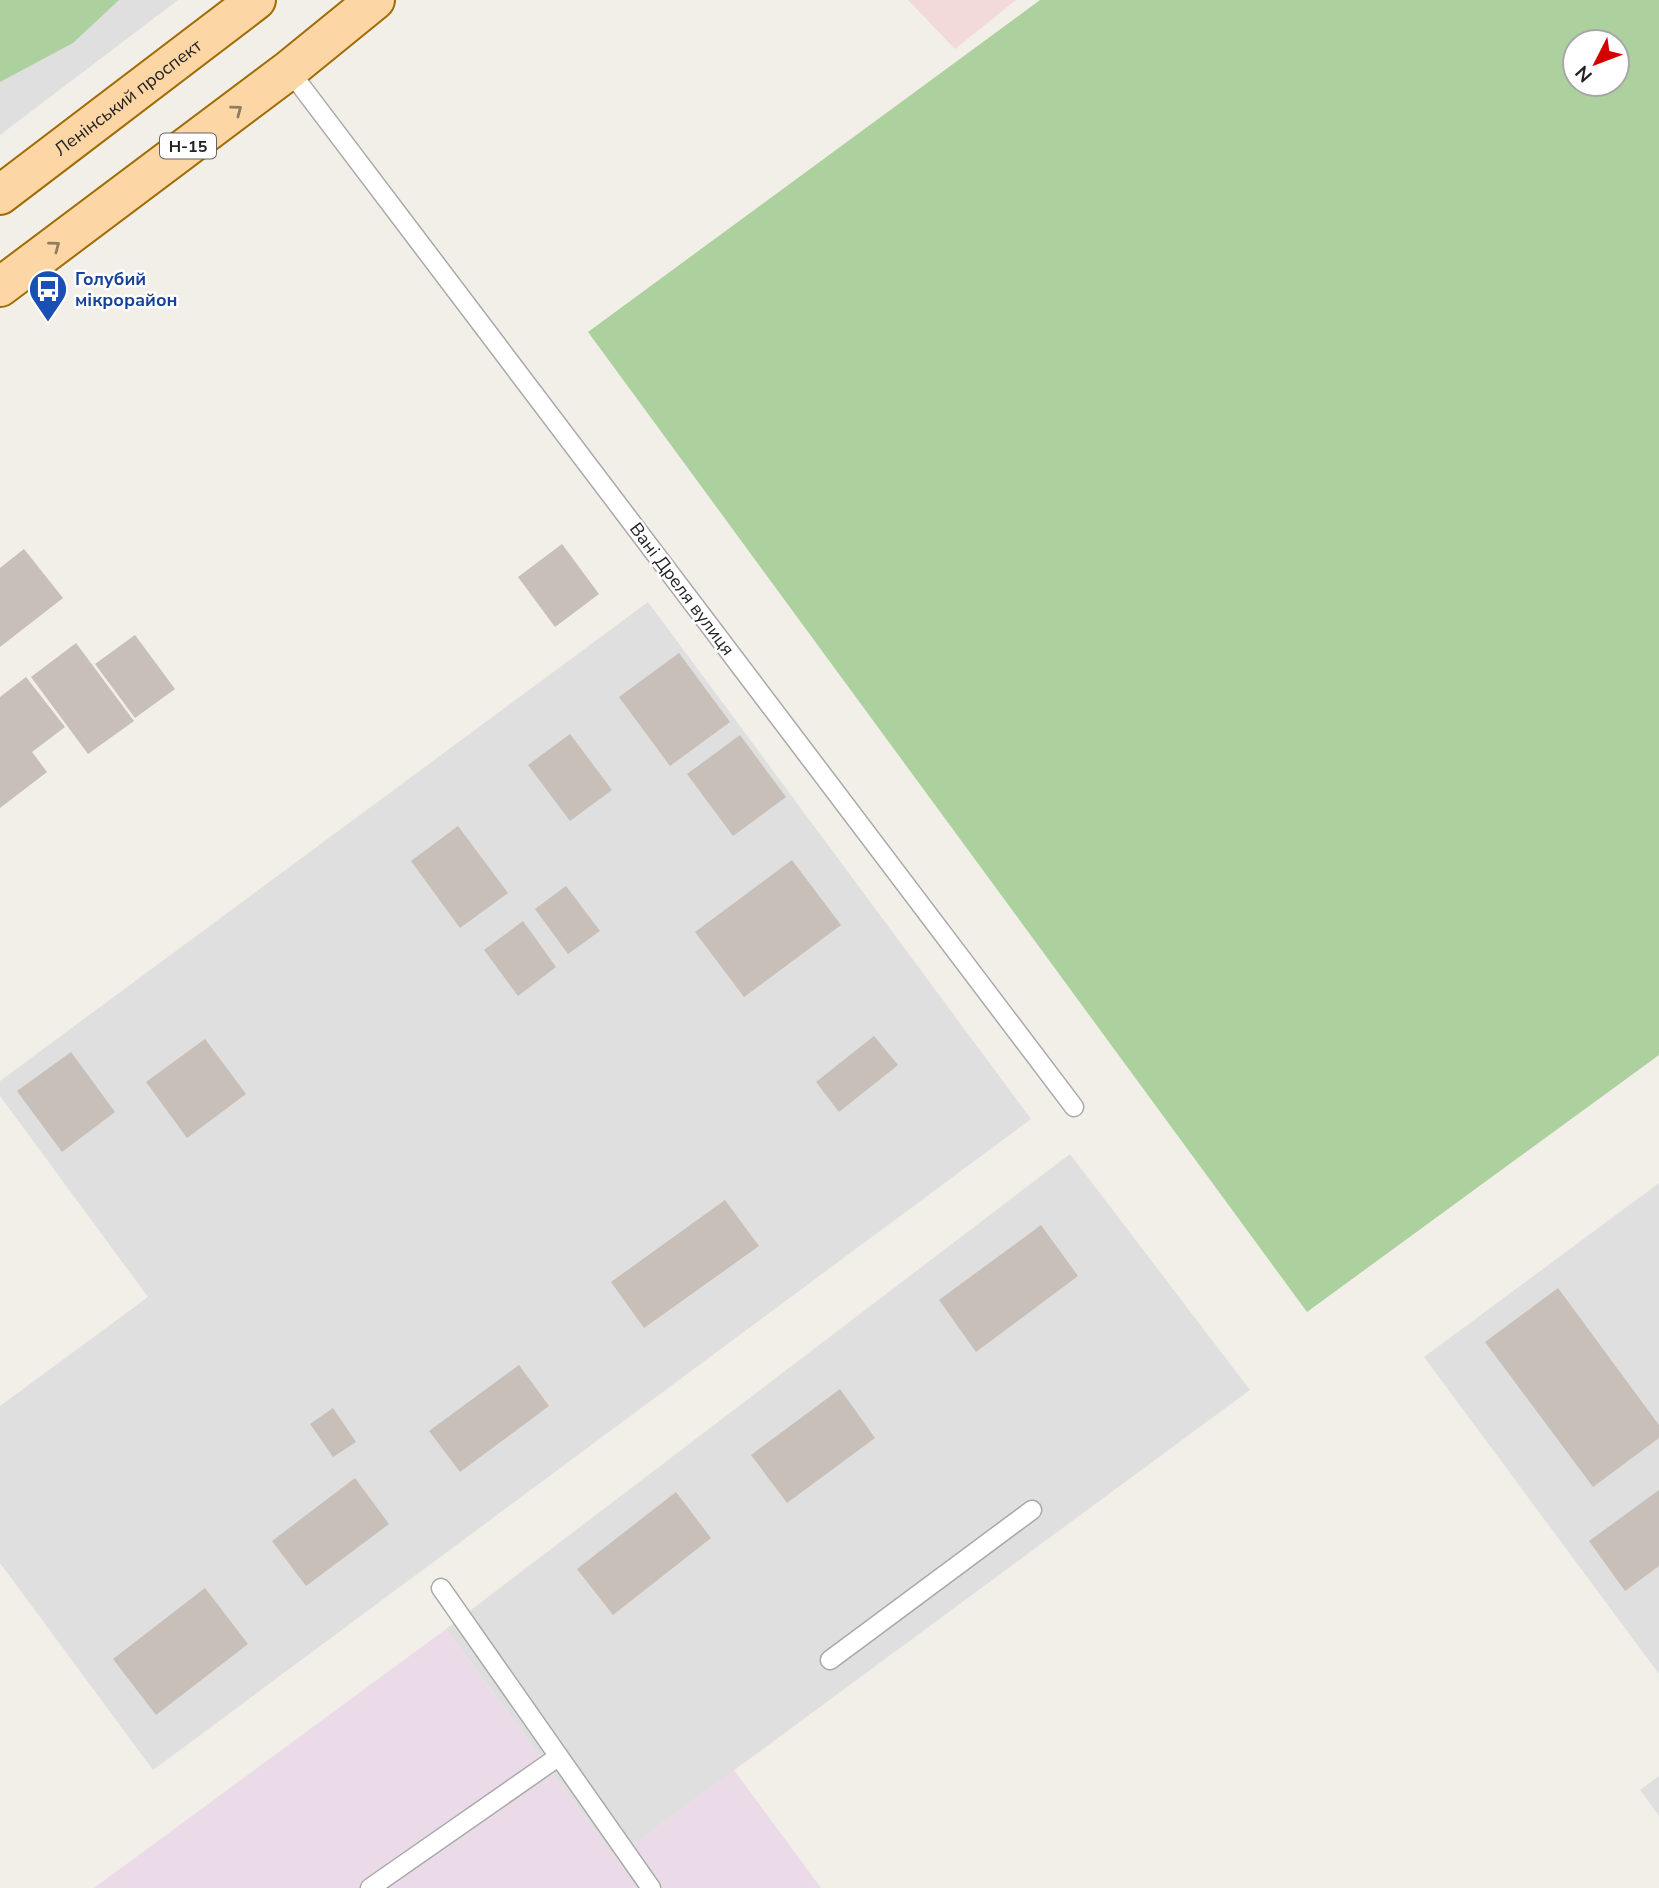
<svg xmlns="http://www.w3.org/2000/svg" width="1659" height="1888" viewBox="0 0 1659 1888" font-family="'Nunito Sans',sans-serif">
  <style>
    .residential { fill: #e0dfdf }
    .commercial { fill: #f2dad9 }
    .industrial { fill: #ebdbe8 }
    .forest { fill: #add19e; fill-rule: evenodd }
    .building { fill: #c7bfb8 }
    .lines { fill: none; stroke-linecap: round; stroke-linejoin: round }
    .lane-casing { stroke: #a9a9a9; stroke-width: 21 }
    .primary-casing { stroke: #a06b00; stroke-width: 42 }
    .lane { stroke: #fff; stroke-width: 18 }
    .primary { stroke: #fcd6a4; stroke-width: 38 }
    .oneway { stroke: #8f7c63 }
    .labels { text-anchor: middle; stroke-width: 5; stroke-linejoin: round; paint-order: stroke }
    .shield { fill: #fff; stroke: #646464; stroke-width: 2 }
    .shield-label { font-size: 16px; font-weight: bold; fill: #222 }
    .street-label { font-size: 18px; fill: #222; stroke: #fff }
    .transit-label { font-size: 18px; font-weight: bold; fill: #164399; stroke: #fff; text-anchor: start }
  </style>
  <rect width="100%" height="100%" fill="#f2efe9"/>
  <g class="residential">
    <path d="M0 0H178L0 135Z"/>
    <path d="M648 602 1031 1119 153 1770 0 1563V1406L148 1297 0 1096V1081Z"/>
    <path d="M1070 1154 1250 1390 615 1858 446 1629Z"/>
    <path d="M1659 1183V1674L1424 1357Z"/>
    <path d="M1659 1776V1816L1640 1790Z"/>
  </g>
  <path class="commercial" d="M908 0H1016L955 49Z"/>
  <path class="industrial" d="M446 1629 615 1858 734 1770 821 1888H94Z"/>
  <g class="forest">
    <path d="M0 0H119L73 43 0 82Z"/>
    <path d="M1040 0H1659V1055L1307 1312 588 332ZM1617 42V84H1575V42Z"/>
  </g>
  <g class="building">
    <path d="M562 544 599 594 555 627 518 577Z"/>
    <path d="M24 549 63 598 0 647V568Z"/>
    <path d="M135 635 175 689 135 718 95 664Z"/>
    <path d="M76 643 134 721 88 754 31 677Z"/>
    <path d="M679 653 730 722 670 766 619 697Z"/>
    <path d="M26 677 65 727 32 752 47 772 0 808V697Z"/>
    <path d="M570 734 612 790 570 821 528 765Z"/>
    <path d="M740 735 786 797 733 836 687 774Z"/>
    <path d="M458 826 508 893 460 928 411 861Z"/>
    <path d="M792 860 841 925 744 997 695 932Z"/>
    <path d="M566 886 600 931 568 954 535 909Z"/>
    <path d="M523 921 556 967 518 996 484 950Z"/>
    <path d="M874 1036 898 1065 839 1112 816 1082Z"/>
    <path d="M205 1039 246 1094 187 1138 146 1082Z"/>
    <path d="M71 1052 115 1112 62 1152 17 1091Z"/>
    <path d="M725 1200 759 1246 644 1328 611 1282Z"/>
    <path d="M1041 1225 1078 1276 976 1352 939 1300Z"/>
    <path d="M1558 1288 1659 1425V1438L1593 1487 1485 1342Z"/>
    <path d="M519 1365 549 1406 460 1472 429 1431Z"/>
    <path d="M840 1389 875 1438 787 1503 751 1455Z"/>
    <path d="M333 1408 356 1442 333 1457 310 1424Z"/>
    <path d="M355 1478 389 1524 306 1586 272 1541Z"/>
    <path d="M1659 1490V1566L1625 1591 1589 1541Z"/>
    <path d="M676 1492 711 1538 613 1615 577 1569Z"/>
    <path d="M205 1588 248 1644 156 1715 113 1659Z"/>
  </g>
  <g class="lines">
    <g class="lane-casing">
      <g id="lane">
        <path d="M289 70 1074 1107"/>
        <path d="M441 1588 651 1888"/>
        <path d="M830 1660 1032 1510"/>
        <path d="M370 1888 558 1757"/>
      </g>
    </g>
    <g class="primary-casing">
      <g id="primary">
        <path id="s1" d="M0 195 256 0"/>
        <path d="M0 287 289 70 375 0"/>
      </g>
    </g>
    <use href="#lane" class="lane"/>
    <use href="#primary" class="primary"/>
  </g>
  <defs><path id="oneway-chevron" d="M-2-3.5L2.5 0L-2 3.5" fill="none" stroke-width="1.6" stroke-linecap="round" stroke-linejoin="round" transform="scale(1.75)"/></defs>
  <g class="oneway">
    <use href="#oneway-chevron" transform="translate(237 110) rotate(-37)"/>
    <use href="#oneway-chevron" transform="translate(55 246) rotate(-37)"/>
  </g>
  <defs>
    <g id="bus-pin" transform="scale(2.0125)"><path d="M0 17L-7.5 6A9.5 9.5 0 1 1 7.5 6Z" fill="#1a4fb4" stroke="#fff"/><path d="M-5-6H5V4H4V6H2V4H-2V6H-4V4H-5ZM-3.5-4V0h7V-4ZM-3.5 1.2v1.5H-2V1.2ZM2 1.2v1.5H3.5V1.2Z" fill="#fff"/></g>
  </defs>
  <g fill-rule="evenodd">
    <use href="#bus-pin" x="48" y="289"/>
  </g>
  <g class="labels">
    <rect class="shield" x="160" y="133.5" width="56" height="25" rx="5"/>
    <g class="shield-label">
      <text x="188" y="152">Н-15</text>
    </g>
    <g class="street-label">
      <text dy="6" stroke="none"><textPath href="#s1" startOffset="161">Ленінський проспект</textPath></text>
      <text transform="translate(682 589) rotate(53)" y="6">Вані Дреля вулиця</text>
    </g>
    <g class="transit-label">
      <text x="75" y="285">Голубий<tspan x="75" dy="21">мікрорайон</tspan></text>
    </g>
  </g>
  <g transform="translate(1596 63) rotate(228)"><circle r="33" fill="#ffffff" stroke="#a7a7a7" stroke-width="2"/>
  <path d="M0-5L12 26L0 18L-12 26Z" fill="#d40000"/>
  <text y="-10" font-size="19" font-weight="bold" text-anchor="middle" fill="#222222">N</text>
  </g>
</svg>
